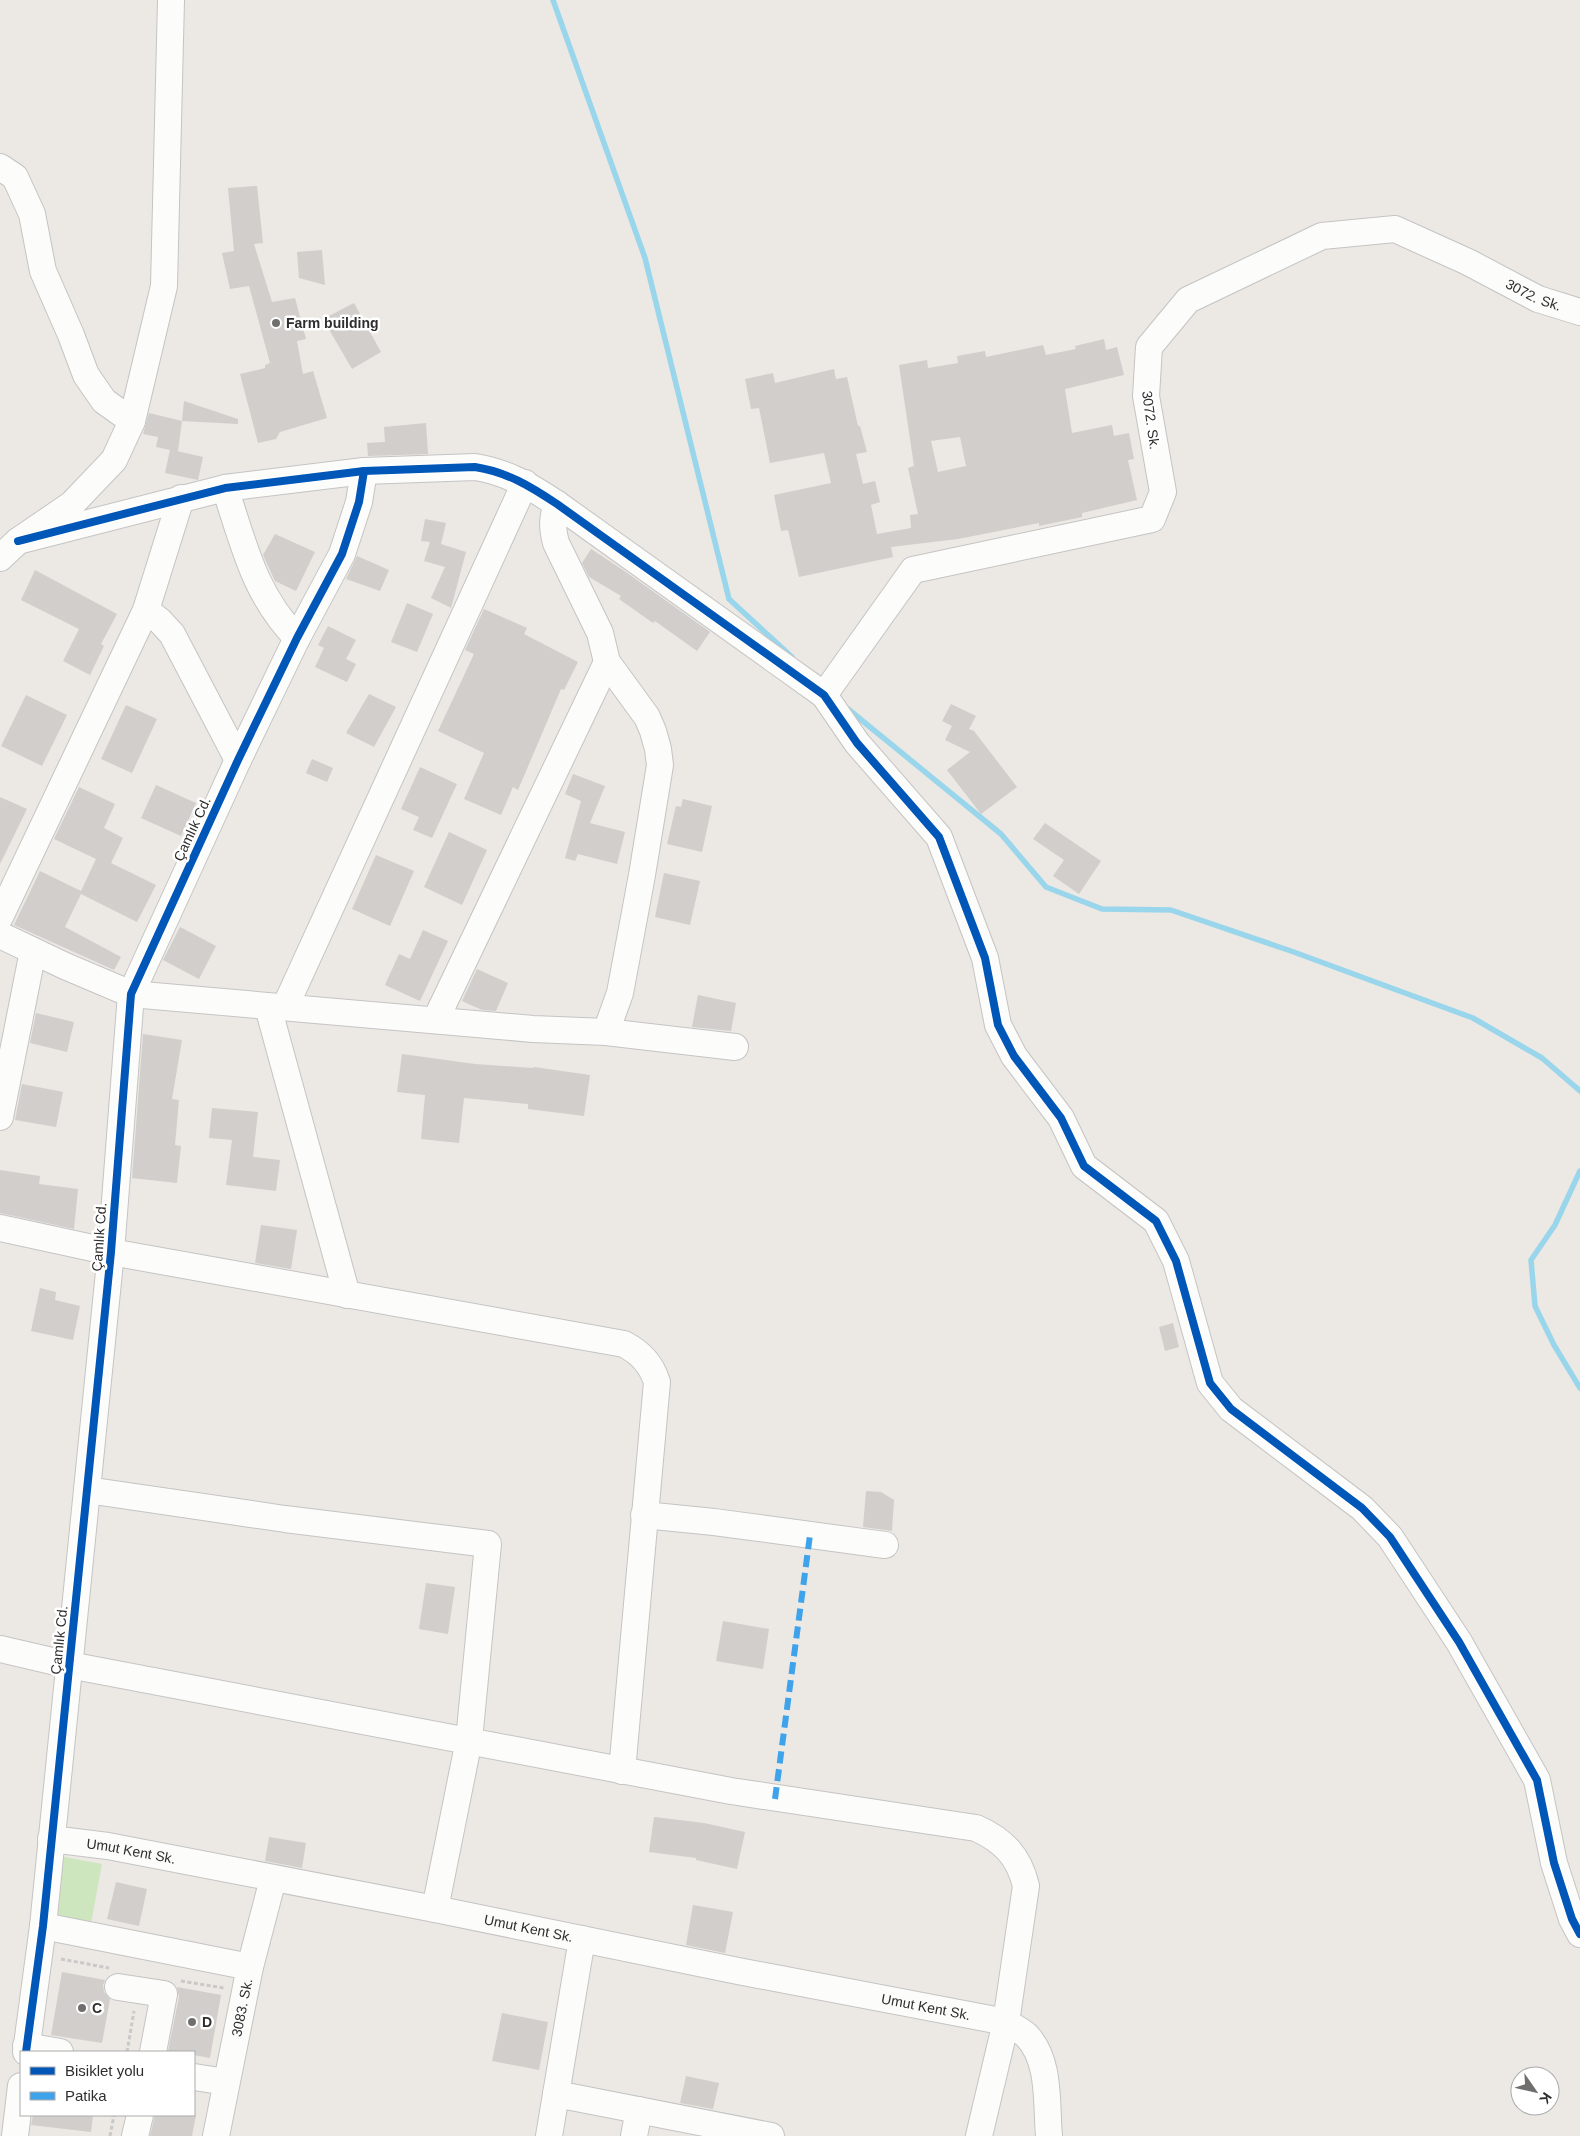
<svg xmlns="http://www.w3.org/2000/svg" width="1580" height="2136" viewBox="0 0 1580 2136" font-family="Arial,sans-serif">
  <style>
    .green { fill: #cee6be }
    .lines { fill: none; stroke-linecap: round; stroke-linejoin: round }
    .stream { stroke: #99d6ec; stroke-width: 5.5 }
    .building { fill: #d1cecb; fill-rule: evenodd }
    .minor-casing { stroke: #c5c4c5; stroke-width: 28 }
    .path { stroke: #c9c9c8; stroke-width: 3; stroke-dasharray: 4 2.5; stroke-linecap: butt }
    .minor { stroke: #fcfcfb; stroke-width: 26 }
    .quiet { stroke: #3ea3eb; stroke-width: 6; stroke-dasharray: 12 6; stroke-linecap: butt }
    .cycleway-casing { stroke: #fff; stroke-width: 11 }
    .cycleway { stroke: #0057b8; stroke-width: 8 }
    .poi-dot { fill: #706f6e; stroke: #fff; stroke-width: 2 }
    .labels { text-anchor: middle; stroke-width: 5; stroke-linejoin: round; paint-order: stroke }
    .street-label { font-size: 14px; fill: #2e2e2e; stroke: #fff }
    .poi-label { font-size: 14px; font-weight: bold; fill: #2e2e2e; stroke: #fff; text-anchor: start }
  </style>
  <rect width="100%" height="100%" fill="#ece8e4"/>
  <path class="green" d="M64 1857 102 1864 91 1923 53 1916Z"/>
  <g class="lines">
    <g class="stream">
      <path d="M553 0 645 258 729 599 792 657"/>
      <path d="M848 709 1001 834 1046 887 1102 909 1171 910 1291 951 1473 1018 1542 1058 1580 1091"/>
      <path d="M1580 1171 1555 1225 1531 1260 1535 1306 1554 1345 1580 1388"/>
    </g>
  </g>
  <g class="building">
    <path d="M257 186 263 243 254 244 272 302 295 298 306 339 297 341 303 374 313 371 327 418 280 432 276 439 258 443 240 374 265 368V365L270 363 249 286 230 289 222 253 234 251 228 188Z"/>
    <path d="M322 250 325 285 299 278 297 252Z"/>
    <path d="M354 303 381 352 352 369 323 319Z"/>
    <path d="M1104 339 1106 350 1117 347 1124 375 1065 389 1072 433 1112 425 1114 436 1129 433 1134 459 1128 460 1137 500 1082 513V517L1039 526V523L958 539 891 547 893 557 799 577 788 530 781 531 774 495 831 483 824 453 770 463 759 408 751 409 745 379 773 373 775 383 834 369 836 379 847 377 858 426H860L867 452 856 454 863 484 875 481 880 502 871 505 877 534 911 528 910 515 918 514 908 468 914 466 899 365 927 360 928 368 958 363 957 356 985 351 986 357 1043 345 1046 355 1076 349 1075 346ZM960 437 966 466 938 472 931 441Z"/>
    <path d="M184 401 238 419V424L182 421Z"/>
    <path d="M149 413 182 421 178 451H177L203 457 198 480 165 473 170 450 156 447 158 437 143 434Z"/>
    <path d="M426 423 428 454 368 456 367 443 385 442 384 427Z"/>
    <path d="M425 519 446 523 441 544 466 552 451 608 431 598 445 567 424 561 430 542 421 541Z"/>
    <path d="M275 534 315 552 296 591 275 581 263 555Z"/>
    <path d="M591 549 623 570 710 632 697 651 655 621 653 623 619 599 621 596 589 577 582 563Z"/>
    <path d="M357 556 389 570 380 591 346 579Z"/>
    <path d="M35 570 117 614 101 644 104 646 90 675 63 661 79 629 21 600Z"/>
    <path d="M407 603 433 614 417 652 391 642Z"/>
    <path d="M484 609 527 628 524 634 578 662 564 690 561 689 518 790 513 787 501 815 464 799 484 753 438 731 474 654 465 650Z"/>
    <path d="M328 626 356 640 346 659 356 664 347 682 315 667 324 648 318 645Z"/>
    <path d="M369 694 396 707 374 747 346 733Z"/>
    <path d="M26 695 67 715 42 766 1 746Z"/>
    <path d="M951 704 976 716 969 729 974 731 1017 787 981 814 947 770 970 752 945 740 952 726 942 721Z"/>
    <path d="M126 705 157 719 132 773 101 759Z"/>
    <path d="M312 759 333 768 327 782 306 773Z"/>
    <path d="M420 767 457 784 432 838 413 830 419 817 401 809Z"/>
    <path d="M573 774 605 786 590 823 625 832 617 864 578 854 575 861 565 858 581 801 565 794Z"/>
    <path d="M156 785 196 803 181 836 141 818Z"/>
    <path d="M79 787 115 804 104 828 123 838 111 863 156 885 137 922 81 894 65 927 121 957 114 970 14 925 40 871 81 891 96 859 54 839Z"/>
    <path d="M0 797 27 809 0 864Z"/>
    <path d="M683 799 712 806 702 852 667 844 676 806 681 807Z"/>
    <path d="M1045 823 1101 861 1079 894 1053 876 1064 860 1033 839Z"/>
    <path d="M449 832 487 850 462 905 424 887Z"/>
    <path d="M376 855 414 871 390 926 352 909Z"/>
    <path d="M664 873 700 881 690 925 655 917Z"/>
    <path d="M180 927 216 946 199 979 163 960Z"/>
    <path d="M423 930 448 941 420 1001 385 985 399 954 410 959Z"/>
    <path d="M477 969 508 983 496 1011 482 1010 462 1001Z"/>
    <path d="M698 995 736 1003 731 1031 692 1027Z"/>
    <path d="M36 1013 74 1022 67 1052 30 1043Z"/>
    <path d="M143 1034 182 1040 172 1099 179 1100 175 1145 181 1146 177 1183 132 1178Z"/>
    <path d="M402 1054 475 1064 533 1068 534 1067 590 1075 584 1116 528 1109V1104L464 1098 459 1143 421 1139 425 1095 397 1092Z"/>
    <path d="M22 1084 63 1092 56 1127 15 1120Z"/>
    <path d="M212 1108 258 1112 253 1157 280 1160 276 1191 226 1185 232 1140 209 1138Z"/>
    <path d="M0 1170 40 1176 39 1184 78 1189 74 1229 0 1213Z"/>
    <path d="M261 1225 297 1230 291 1269 255 1263Z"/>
    <path d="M40 1288 56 1292 55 1300 80 1306 73 1340 31 1331Z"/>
    <path d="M1173 1323 1179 1347 1165 1351 1159 1327Z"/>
    <path d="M866 1491 881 1492 894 1500 892 1531 863 1527Z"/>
    <path d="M426 1583 455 1587 448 1634 419 1629Z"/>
    <path d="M723 1621 769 1629 763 1669 716 1661Z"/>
    <path d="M654 1817 704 1823 745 1832 737 1869 696 1860V1858L649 1852Z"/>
    <path d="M269 1837 306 1843 302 1868 265 1861Z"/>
    <path d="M116 1882 147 1889 139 1926 107 1919Z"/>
    <path d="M693 1905 733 1912 725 1953 686 1945Z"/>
    <path d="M62 1972 105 1980 103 1985 104 1992 110 1999 102 2043 51 2035Z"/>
    <path d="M177 1987 221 1995 210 2058 194 2055V2052L168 2051 179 1997Z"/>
    <path d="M502 2013 548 2022 539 2070 492 2061Z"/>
    <path d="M686 2076 719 2083 713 2109 680 2103Z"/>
    <path d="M33 2115H93L91 2132 31 2125Z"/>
    <path d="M155 2115H196L192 2136H150Z"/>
  </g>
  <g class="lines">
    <g class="minor-casing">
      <g id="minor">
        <path d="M0 167 15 177 32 214 43 271 71 335 86 375 104 401 132 421"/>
        <path d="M225 488C244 545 254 594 297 638"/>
        <path d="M18 541 225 488 364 471 475 467C507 472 530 486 557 504L824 695 857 743 939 837 985 958 998 1025 1014 1056 1061 1118 1084 1166 1156 1221 1176 1261 1210 1383 1231 1409 1362 1508 1390 1537 1459 1642 1537 1780 1554 1863 1572 1919 1580 1934"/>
        <path d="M0 558 18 541 72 504 114 460 132 421 164 286 171 0"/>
        <path d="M146 610 160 621 172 634 238 760"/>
        <path id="s1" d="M824 695 913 570 1152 519 1163 492 1146 396 1149 347 1188 300 1322 236 1395 229 1468 262 1538 299 1580 312"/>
        <path d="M0 917 146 610 181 498"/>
        <path d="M0 935 65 966 131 994 533 1029 606 1032 620 993 642 875 660 765 658 749 653 731 647 717 607 662 600 633 556 543C552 528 552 518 557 504"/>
        <path d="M268 1007 347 1295"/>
        <path d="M285 1007 525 483"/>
        <path d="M436 1019 607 662"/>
        <path d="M606 1032 735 1047"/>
        <path d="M0 1117 33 951"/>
        <path d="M0 1228 111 1252 624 1344C641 1353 651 1364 657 1382L622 1771"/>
        <path d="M87 1490 285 1519 488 1544 469 1740 435 1909"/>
        <path d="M644 1515 714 1522 885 1545"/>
        <path d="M0 1649 69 1665 731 1791 976 1828C1003 1840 1019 1856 1026 1886L1006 2022 979 2136"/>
        <path id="s2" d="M51 1839 108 1846 435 1909 738 1971 1006 2022C1012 2026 1020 2030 1026 2035 1051 2060 1046 2104 1049 2136"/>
        <path d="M43 1926 250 1967"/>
        <path d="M118 1987 164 1994 153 2052"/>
        <path d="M26 2046 60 2052"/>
        <path d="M26 2052 43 1926 111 1252 131 994 238 760 297 638 342 554 359 502 364 471"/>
        <path d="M194 2077 226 2082"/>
        <path d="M556 2094 771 2136"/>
        <path d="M15 2136 21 2086"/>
        <path d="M135 2136 140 2115"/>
        <path id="s3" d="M216 2136 250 1967 273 1879"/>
        <path d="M549 2136 582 1939"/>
        <path d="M634 2136 639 2110"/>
      </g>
    </g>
    <g class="path">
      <path d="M61 1959 109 1968"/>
      <path d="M181 1981 224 1988"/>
      <path d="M127 2052 134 2011"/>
      <path d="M110 2136 114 2115"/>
    </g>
    <use href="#minor" class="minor"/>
    <path class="quiet" d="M775 1799 810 1535"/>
    <g class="cycleway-casing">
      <g id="cycleway">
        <path d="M18 541 225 488 364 471 475 467C507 472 530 486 557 504L824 695 857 743 939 837 985 958 998 1025 1014 1056 1061 1118 1084 1166 1156 1221 1176 1261 1210 1383 1231 1409 1362 1508 1390 1537 1459 1642 1537 1780 1554 1863 1572 1919 1580 1934"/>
        <path d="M26 2052 43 1926 111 1252 131 994 238 760 297 638 342 554 359 502 364 471"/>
      </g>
    </g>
    <use href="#cycleway" class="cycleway"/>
  </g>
  <g class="poi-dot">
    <circle cx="276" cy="323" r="5"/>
    <circle cx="82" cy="2008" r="5"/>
    <circle cx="192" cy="2022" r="5"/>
  </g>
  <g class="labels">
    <g class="street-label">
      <text dy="5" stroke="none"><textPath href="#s1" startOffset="1010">3072. Sk.</textPath></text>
      <text transform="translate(1151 420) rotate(82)" y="5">3072. Sk.</text>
      <text transform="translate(192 829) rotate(-65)" y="5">Çamlık Cd.</text>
      <text transform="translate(99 1237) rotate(-86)" y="5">Çamlık Cd.</text>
      <text transform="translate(59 1640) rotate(-84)" y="5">Çamlık Cd.</text>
      <text dy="5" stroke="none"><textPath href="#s2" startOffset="81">Umut Kent Sk.</textPath></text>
      <text dy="5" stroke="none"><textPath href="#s2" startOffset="486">Umut Kent Sk.</textPath></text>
      <text dy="5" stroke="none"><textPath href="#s3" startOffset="131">3083. Sk.</textPath></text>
      <text dy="5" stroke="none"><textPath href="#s2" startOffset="891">Umut Kent Sk.</textPath></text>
    </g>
    <g class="poi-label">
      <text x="286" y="328">Farm building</text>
      <text x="92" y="2013">C</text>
      <text x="202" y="2027">D</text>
    </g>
  </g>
  <rect x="20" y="2051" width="175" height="65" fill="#ffffff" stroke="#ababab"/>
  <rect x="30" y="2067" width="25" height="8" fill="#0057b8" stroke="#ababab"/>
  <text x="65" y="2076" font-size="15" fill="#2e2e2e">Bisiklet yolu</text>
  <rect x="30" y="2092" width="25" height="8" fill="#3ea3eb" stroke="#ababab"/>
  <text x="65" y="2101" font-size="15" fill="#2e2e2e">Patika</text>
  <g transform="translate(1535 2091) rotate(124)"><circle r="24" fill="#ffffff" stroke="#ababab"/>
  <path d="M0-4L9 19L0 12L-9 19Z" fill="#706f6e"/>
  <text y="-8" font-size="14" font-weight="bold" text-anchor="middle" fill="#2e2e2e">K</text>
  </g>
</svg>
